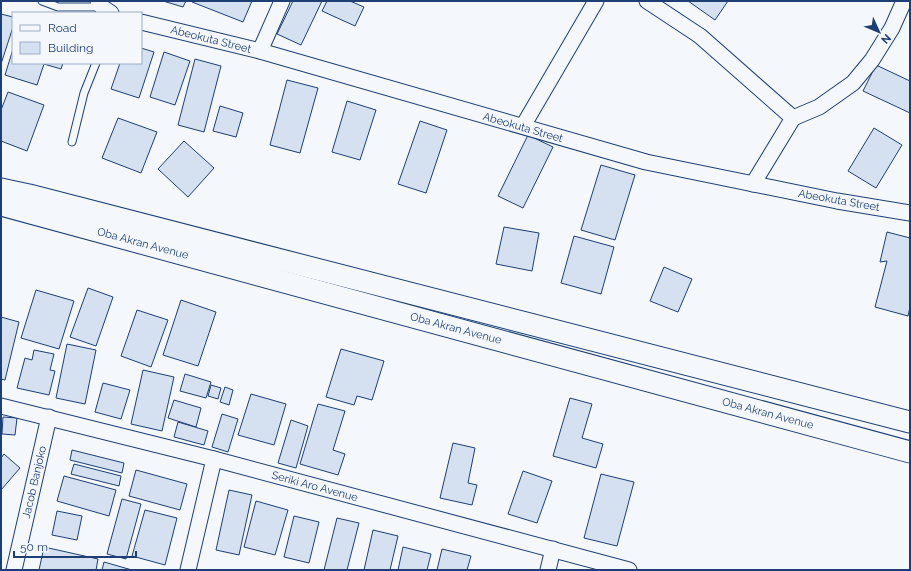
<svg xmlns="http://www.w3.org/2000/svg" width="911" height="571" viewBox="0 0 911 571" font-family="Raleway,sans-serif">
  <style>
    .building { fill: #d5e0f0; stroke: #1d3f73 }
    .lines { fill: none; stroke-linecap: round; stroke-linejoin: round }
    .lane-casing { stroke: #1d3f73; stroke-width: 9 }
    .street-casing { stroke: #1d3f73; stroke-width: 17 }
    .secondary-casing { stroke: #1d3f73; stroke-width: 23 }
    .lane { stroke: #f4f7fb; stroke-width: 7 }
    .street { stroke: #f4f7fb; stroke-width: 15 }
    .secondary { stroke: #f4f7fb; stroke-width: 21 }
    .labels { text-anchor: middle; stroke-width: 3; stroke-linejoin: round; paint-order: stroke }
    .street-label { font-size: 11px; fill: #1d3f73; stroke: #f4f7fb }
  </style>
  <rect width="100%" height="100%" fill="#f4f7fb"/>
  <g class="building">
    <path d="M163 1H186L183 7Z"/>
    <path d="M193 1H252L243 22 192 2Z"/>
    <path d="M293 1H322L301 45 277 34Z"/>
    <path d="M327 1H350L364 7 355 26 322 11Z"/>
    <path d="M688 1H728L715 20Z"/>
    <path d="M1 14 13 17V27L1 64Z"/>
    <path d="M141 48 154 52 139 98 111 89 120 63H141Z"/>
    <path d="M13 49V63H63L61 69 44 64 37 85 5 75Z"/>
    <path d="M164 52 190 61 175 105 150 97Z"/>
    <path d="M195 59 221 66 204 132 178 125Z"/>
    <path d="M876 65 910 81V113L863 91Z"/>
    <path d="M287 80 318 88 300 153 270 145Z"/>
    <path d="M8 92 44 105 27 151 1 141V110Z"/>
    <path d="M347 101 376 110 360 160 332 152Z"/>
    <path d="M220 106 243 113 236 137 213 131Z"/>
    <path d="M118 118 157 132 141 173 102 158Z"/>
    <path d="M420 121 447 130 426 193 398 184Z"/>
    <path d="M874 128 902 145 876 188 848 171Z"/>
    <path d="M528 135 553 147 523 208 498 196Z"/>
    <path d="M184 141 214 168 188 197 158 169Z"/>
    <path d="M601 165 635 175 615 240 581 230Z"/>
    <path d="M504 227 539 233 532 271 496 264Z"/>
    <path d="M887 232 910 238V307L908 316 875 307 887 261 880 262Z"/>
    <path d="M574 236 614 247 601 294 561 283Z"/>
    <path d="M664 267 692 279 678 312 650 301Z"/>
    <path d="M88 288 113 297 96 346 70 337Z"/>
    <path d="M36 290 74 301 59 349 21 338Z"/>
    <path d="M181 300 216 312 198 366 163 355Z"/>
    <path d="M137 310 168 320 151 367 121 356Z"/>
    <path d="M1 317 19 322 5 380 1 379Z"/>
    <path d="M67 344 96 350 85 404 56 398Z"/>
    <path d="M341 349 384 361 372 400 357 396 354 405 326 397Z"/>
    <path d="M34 350 54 354 50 370 55 371 49 395 17 388 25 358 32 360Z"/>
    <path d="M143 370 174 377 162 431 131 424Z"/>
    <path d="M185 374 211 382 206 398 180 391Z"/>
    <path d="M103 383 130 390 121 419 95 412Z"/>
    <path d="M211 385 221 388 218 399 208 396Z"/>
    <path d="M225 387 233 390 229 405 220 402Z"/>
    <path d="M251 394 286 404 274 445 238 435Z"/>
    <path d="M570 398 592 404 582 438 603 444 596 468 553 456Z"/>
    <path d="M174 400 201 408 196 427 168 418Z"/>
    <path d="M318 404 345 411 333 450 345 454 338 475 300 464Z"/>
    <path d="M222 414 238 419 228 452 212 447Z"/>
    <path d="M3 417 17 418 15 435 2 434Z"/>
    <path d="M291 420 308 426 296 468 278 463Z"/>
    <path d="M178 422 208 431 204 445 174 437Z"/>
    <path d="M453 443 475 448 468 483 477 485 472 505 440 498Z"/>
    <path d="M72 450 124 463 122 473 70 460Z"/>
    <path d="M4 454 20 468 1 490V458Z"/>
    <path d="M74 464 121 476 119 486 71 474Z"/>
    <path d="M136 470 187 484 180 510 129 496Z"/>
    <path d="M523 471 552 481 537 523 508 514Z"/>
    <path d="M601 474 634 482 617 546 584 538Z"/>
    <path d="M64 476 116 490 109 516 57 501Z"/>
    <path d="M229 490 252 495 239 555 216 550Z"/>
    <path d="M122 499 141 504 126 559 107 554Z"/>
    <path d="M256 501 288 510 275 555 244 547Z"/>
    <path d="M145 510 177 518 165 565 132 556Z"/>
    <path d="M57 511 82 516 77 540 52 535Z"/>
    <path d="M294 516 319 522 309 563 284 557Z"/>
    <path d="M337 518 359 523 347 570H324Z"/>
    <path d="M373 530 398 536 390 570H364Z"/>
    <path d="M44 547 98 559 96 570H39Z"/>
    <path d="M403 547 431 554 427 570H398Z"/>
    <path d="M442 549 471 556 467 570H437Z"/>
    <path d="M104 562 132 570H102Z"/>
  </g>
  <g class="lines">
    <g class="lane-casing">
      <g id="lane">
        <path d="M42 1 58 7H101"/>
        <path d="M72 142 84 93 96 63"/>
      </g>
    </g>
    <g class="street-casing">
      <g id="street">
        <path d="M98 1 102 7 111 13"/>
        <path d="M647 1 700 36 793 118 753 184"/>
        <path d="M141 22 260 51 646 162 837 201 910 213"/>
        <path d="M260 51 282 1"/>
        <path d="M793 118 819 107 853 83 872 60 892 28 904 1"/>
        <path d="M523 126 596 1"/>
        <path d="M1 406 214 459 629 570"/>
        <path d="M14 570 49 417"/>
        <path d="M188 570 214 459"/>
        <path d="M548 570 553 549"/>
      </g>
    </g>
    <g class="secondary-casing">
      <g id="secondary">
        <path d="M1 189 29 195 910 422"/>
        <path d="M1 205 910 452"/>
      </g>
    </g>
    <use href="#lane" class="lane"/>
    <use href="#street" class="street"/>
    <use href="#secondary" class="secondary"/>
  </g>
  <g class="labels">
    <g class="street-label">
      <text transform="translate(211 39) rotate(14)" y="4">Abeokuta Street</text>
      <text transform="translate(523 127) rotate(16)" y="4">Abeokuta Street</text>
      <text transform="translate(839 200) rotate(10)" y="4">Abeokuta Street</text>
      <text transform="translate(143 243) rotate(15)" y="4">Oba Akran Avenue</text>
      <text transform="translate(456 328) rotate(15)" y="4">Oba Akran Avenue</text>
      <text transform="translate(768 413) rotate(15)" y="4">Oba Akran Avenue</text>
      <text transform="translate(34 482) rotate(-77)" y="4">Jacob Banjoko</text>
      <text transform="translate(315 486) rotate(15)" y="4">Seriki Aro Avenue</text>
    </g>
  </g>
  <rect width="911" height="571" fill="none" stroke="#1d3f73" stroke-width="4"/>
  <rect x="12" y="12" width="130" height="52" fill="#f4f7fb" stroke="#9eadc5"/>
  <rect x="20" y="25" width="20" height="6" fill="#f4f7fb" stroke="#9eadc5"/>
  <text x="48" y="32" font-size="12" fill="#1d3f73">Road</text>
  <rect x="20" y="42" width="20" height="12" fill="#d5e0f0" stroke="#9eadc5"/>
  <text x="48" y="52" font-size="12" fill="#1d3f73">Building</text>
  <g transform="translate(879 32) rotate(134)" stroke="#f4f7fb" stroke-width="3" paint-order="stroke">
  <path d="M0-3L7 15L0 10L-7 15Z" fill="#1d3f73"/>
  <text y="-6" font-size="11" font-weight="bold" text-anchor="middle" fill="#1d3f73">N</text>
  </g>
  <path d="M14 551v6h122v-6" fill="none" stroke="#1d3f73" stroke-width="2"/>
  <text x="20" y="551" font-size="12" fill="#1d3f73" stroke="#f4f7fb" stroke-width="3" paint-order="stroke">50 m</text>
</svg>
